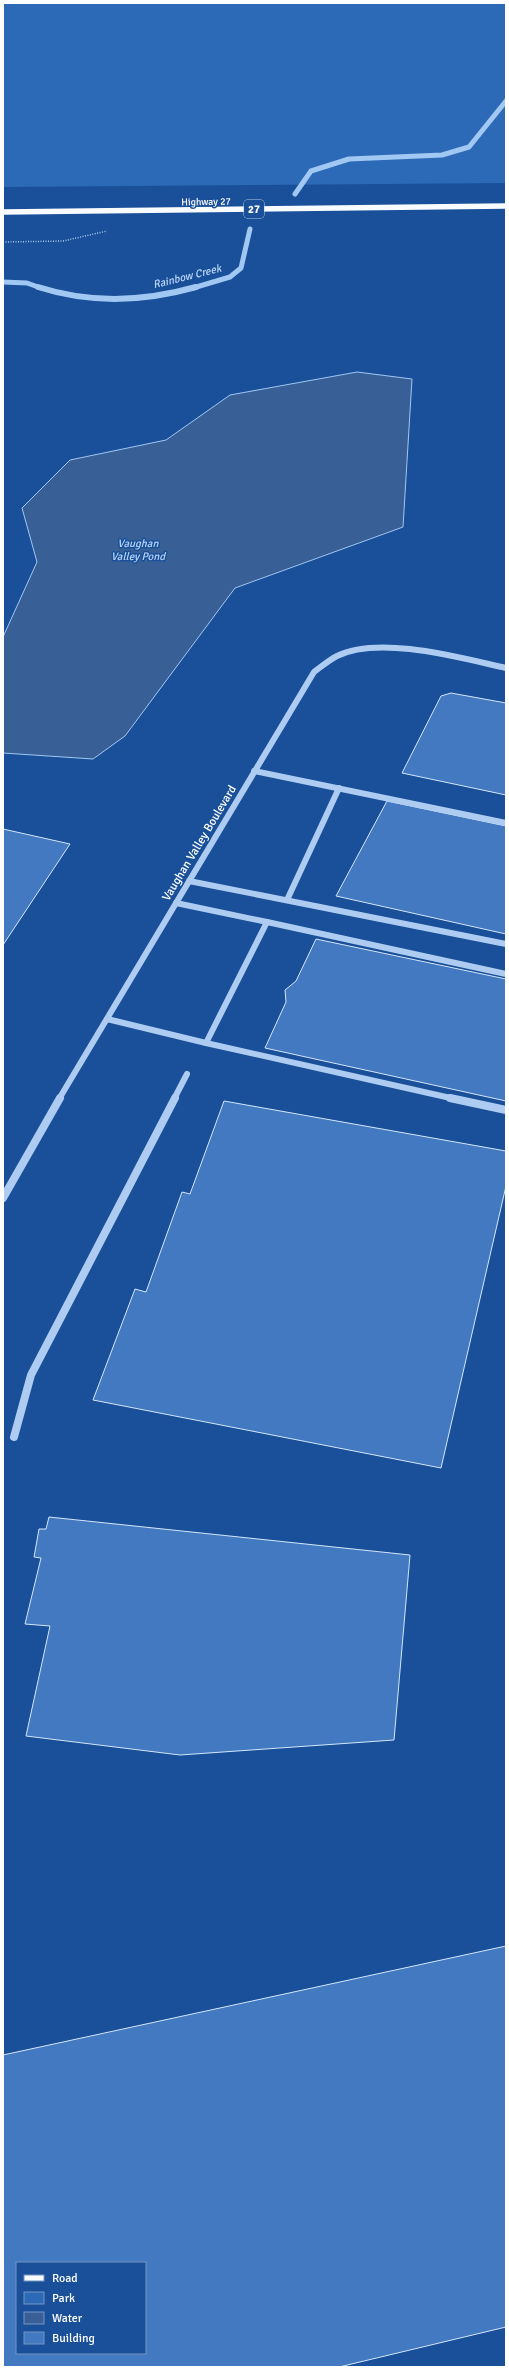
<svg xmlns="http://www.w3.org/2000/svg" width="509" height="2370" viewBox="0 0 509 2370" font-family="Signika,sans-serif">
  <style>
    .green { fill: #2c6ab7 }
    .water { fill: #396096; stroke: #a1c7f3 }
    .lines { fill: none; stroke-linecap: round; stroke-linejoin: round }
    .stream-far1 { stroke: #a1c7f3; stroke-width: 5 }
    .stream { stroke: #a1c7f3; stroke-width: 6 }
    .building { fill: #4279c0; stroke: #d5e6fc; fill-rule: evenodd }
    .path { stroke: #aeccf1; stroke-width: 1.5; stroke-dasharray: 1 1.5; stroke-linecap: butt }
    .minor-far1 { stroke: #aeccf1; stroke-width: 6 }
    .minor { stroke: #aeccf1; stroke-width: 8 }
    .major { stroke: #f8fbff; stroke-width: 5.5 }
    .labels { text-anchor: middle; stroke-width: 3; stroke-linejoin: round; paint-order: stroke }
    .far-street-label { font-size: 10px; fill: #fff; stroke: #195099 }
    .shield { fill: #195099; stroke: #bacae0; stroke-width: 1 }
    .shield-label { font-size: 11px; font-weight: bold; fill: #fff }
    .far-water-label { font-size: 11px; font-style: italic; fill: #bbd6f8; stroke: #195099 }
    .street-label { font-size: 12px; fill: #fff; stroke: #195099 }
  </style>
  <rect width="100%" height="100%" fill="#195099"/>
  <path class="green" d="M3 3H506V183L3 187Z"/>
  <path class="water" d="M357 372 412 379 403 527 235 588 125 736 93 759 3 753V637L37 562 22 508 70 460 166 440 230 395Z"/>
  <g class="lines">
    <g class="stream-far1">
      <path d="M295 194 311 171 349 159 442 155 469 147 506 101"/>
      <path d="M3 282 27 283 41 288"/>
      <path d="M193 288 230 277 241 268 250 229"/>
    </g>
    <path class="stream" d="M38 287C91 304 143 302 196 287"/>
  </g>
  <g class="building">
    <path d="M451 693 506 703V795L402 773 441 696Z"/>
    <path d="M387 801 506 826V934L336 896Z"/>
    <path d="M3 829 70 844 3 945Z"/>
    <path d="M316 939 506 979V1101L265 1048 286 1002 285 990 296 981Z"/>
    <path d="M224 1101 506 1151V1186L441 1468 93 1400 135 1289 146 1292 182 1192 190 1194Z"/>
    <path d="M49 1517 410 1555 394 1740 180 1755 26 1736 50 1626 25 1624 41 1558 34 1557 39 1529H46Z"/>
    <path d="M506 1946V2327L339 2367H3V2055ZM17 2263H145V2353H17Z"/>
  </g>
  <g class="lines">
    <path class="path" d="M3 242 63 241 107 231"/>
    <g class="minor-far1">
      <path d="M254 771 506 823"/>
      <path d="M189 881 506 944"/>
      <path d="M287 900 339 788"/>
      <path d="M267 922 506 974"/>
      <path d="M107 1019 206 1043 267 922 176 903"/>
      <path d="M206 1043 455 1099"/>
      <path d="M59 1099 314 672C321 667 329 660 337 656 379 635 461 658 506 668"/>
      <path d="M174 1099 187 1074"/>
    </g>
    <g class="minor">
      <path d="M450 1098 506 1110"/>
      <path d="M3 1198 60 1098"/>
      <path d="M14 1437 31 1375 175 1098"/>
    </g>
    <path class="major" d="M3 212 506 206"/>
  </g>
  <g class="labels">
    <g class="far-street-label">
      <text transform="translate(206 201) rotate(-1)" y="4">Highway 27</text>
    </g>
    <rect class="shield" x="244" y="200" width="20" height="18" rx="3"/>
    <g class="shield-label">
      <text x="254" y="213">27</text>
    </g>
    <g class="far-water-label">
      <text transform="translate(187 276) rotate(-14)" y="4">Rainbow Creek</text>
      <text x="138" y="547">Vaughan<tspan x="138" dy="13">Valley Pond</tspan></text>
    </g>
    <g class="street-label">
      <text transform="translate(199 843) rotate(-59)" y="4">Vaughan Valley Boulevard</text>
    </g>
  </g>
  <rect width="509" height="2370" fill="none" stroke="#ffffff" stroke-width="8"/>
  <rect x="16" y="2262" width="130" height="92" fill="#195099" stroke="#7596c2"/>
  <rect x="24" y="2275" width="20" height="6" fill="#f8fbff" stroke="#7596c2"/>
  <text x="52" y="2282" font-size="12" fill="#ffffff">Road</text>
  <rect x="24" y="2292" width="20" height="12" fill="#2c6ab7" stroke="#7596c2"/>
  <text x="52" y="2302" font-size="12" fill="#ffffff">Park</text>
  <rect x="24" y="2312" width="20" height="12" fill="#396096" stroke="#7596c2"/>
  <text x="52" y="2322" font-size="12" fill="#ffffff">Water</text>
  <rect x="24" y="2332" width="20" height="12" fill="#4279c0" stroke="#7596c2"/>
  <text x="52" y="2342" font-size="12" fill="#ffffff">Building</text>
</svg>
